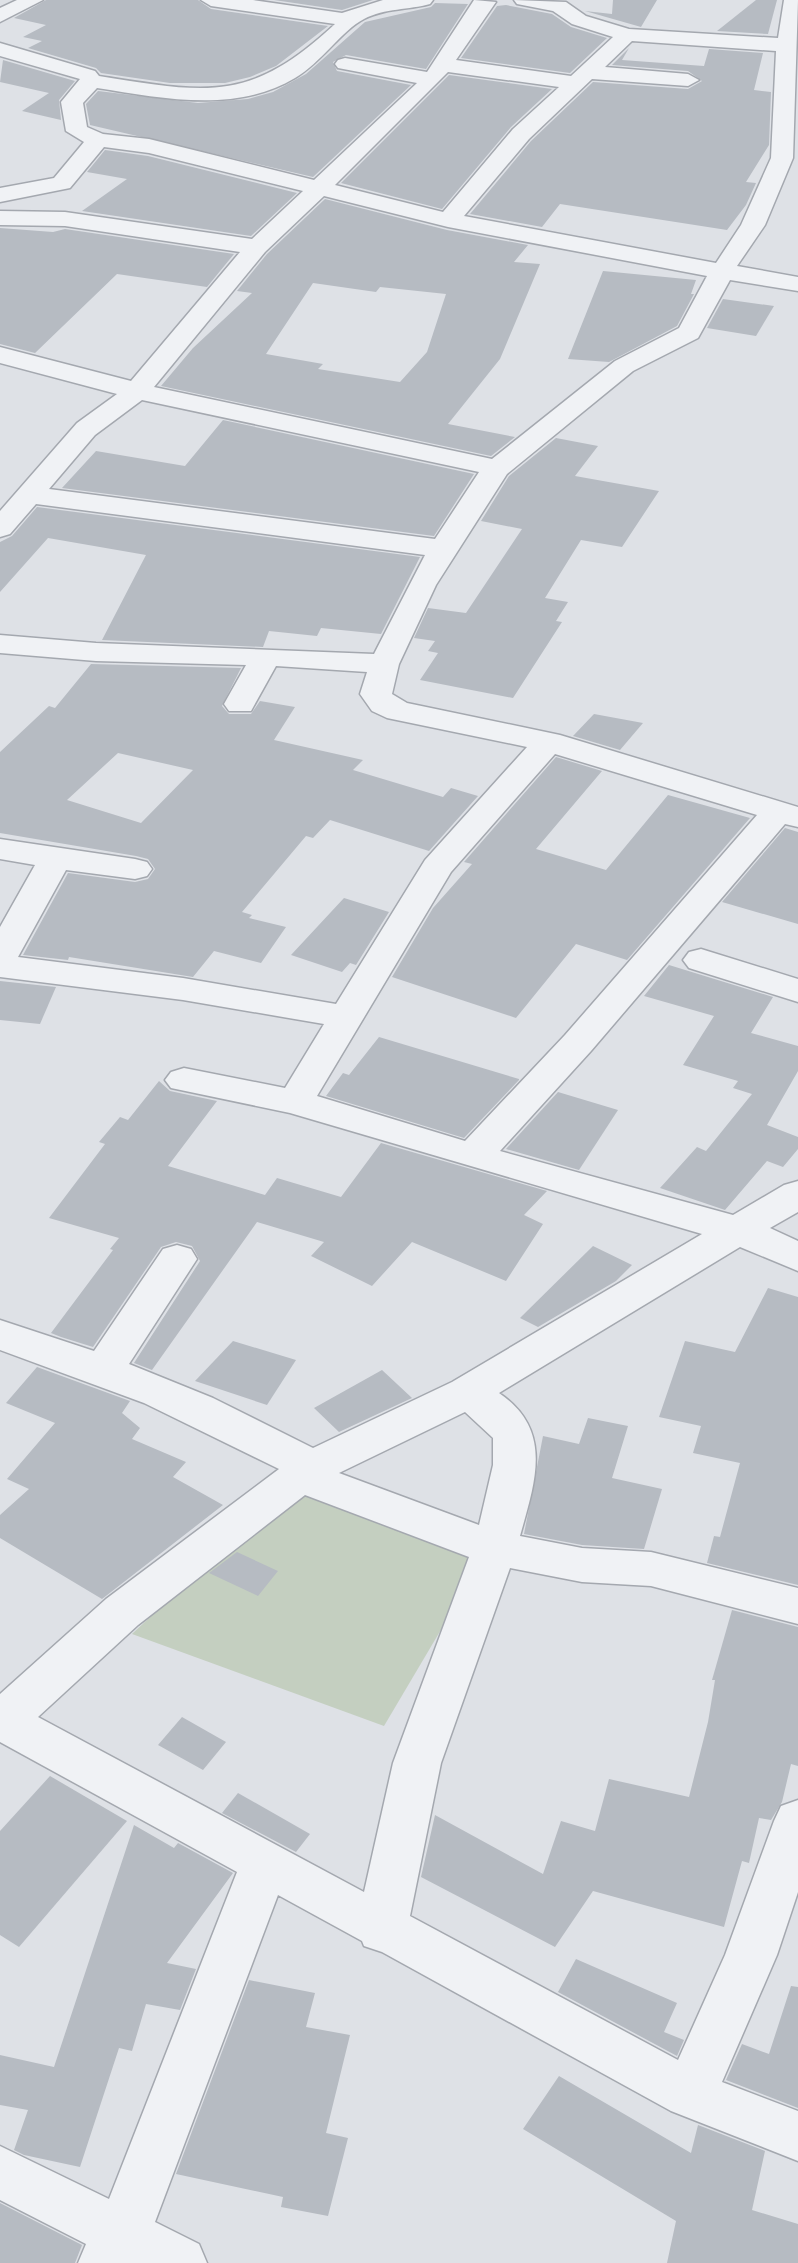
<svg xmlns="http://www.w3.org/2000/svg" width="798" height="2263" viewBox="0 0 798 2263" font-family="Montserrat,sans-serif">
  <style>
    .green { fill: #c4cfc0 }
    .building { fill: #b6bbc2; fill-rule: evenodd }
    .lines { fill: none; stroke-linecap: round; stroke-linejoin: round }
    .minor-casing { stroke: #a4a8af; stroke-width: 3 }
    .minor { fill: #f0f2f5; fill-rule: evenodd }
  </style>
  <rect width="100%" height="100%" fill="#dee1e6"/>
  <path class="green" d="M293 1483 484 1557 384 1726 132 1634Z"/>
  <g class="building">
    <path d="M46 0H198L211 9 328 26 276 66 250 77 225 83H170L101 73 96 68 28 48 42 41 23 37 46 25 14 18Z"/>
    <path d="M274 0H373L342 10Z"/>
    <path d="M613 0H657L641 27 585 11 612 14Z"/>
    <path d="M756 0H777L768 34 717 31Z"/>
    <path d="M435 3 468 4 426 69 346 55 333 62 337 71 411 85 313 177 90 125 86 104 98 91 198 103 248 99 273 92 306 74 365 22 431 7Z"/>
    <path d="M506 5 552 14 571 27 607 38 570 73 461 58 497 6Z"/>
    <path d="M629 48 622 60 704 66 709 49 763 53 754 90 771 92 769 145 746 182 756 183 746 205 727 230 560 204 542 227 470 214 531 141 593 82 688 89 702 81 688 71 612 65Z"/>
    <path d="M3 60 75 81 59 100 61 120 22 111 49 93 0 82Z"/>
    <path d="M449 75 552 89 511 127 442 209 341 183Z"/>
    <path d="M105 150 148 156 297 193 251 236 82 211 127 179 87 172Z"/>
    <path d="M325 199 447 230 528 245 514 262 540 264 500 359 448 424 515 437 491 456 161 386 193 348 252 293 237 291 267 254ZM313 283 376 292 380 287 446 294 427 352 400 382 318 369 323 364 266 354Z"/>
    <path d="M0 228 53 232 65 229 234 254 207 287 117 274 35 353 0 344Z"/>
    <path d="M603 271 696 280 691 294H694L677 326 609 362 568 359Z"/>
    <path d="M723 299 774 306 756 336 707 328Z"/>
    <path d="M223 420 474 474 434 536 62 488 96 451 185 466Z"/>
    <path d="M556 438 598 446 575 476 659 491 622 547 581 540 545 598 568 602 556 621 562 622 513 698 420 680 438 653 428 651 435 641 414 638 428 608 466 613 522 529 481 521 509 476Z"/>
    <path d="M37 507 420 557 381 634 321 628 317 636 269 631 263 647 102 640 146 555 48 538 0 592V542L12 536Z"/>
    <path d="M91 664 241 668 222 706 229 714H251L260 701 295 707 274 740 363 760 353 770 443 797 451 788 478 796 429 851 330 820 313 838 306 836 242 912 252 915 249 918 286 927 261 963 214 951 193 977 69 957 68 960 23 955 68 873 135 882 148 879 155 869 148 859 136 856 0 833V752L49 706 55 708ZM118 753 193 770 141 823 67 800Z"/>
    <path d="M594 714 643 723 620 750 573 736Z"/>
    <path d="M556 757 602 771 536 849 606 870 668 795 750 818 627 960 576 944 516 1018 392 977 433 908 472 864 464 862Z"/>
    <path d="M785 828 798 832V924L722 902Z"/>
    <path d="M344 898 389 912 356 965 350 963 342 972 291 955Z"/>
    <path d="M669 965 773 997 751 1033 798 1046V1071L767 1125 798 1137V1149L783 1167 767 1161 725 1210 660 1188 697 1147 706 1151 752 1094 733 1088 738 1081 683 1065 714 1016 644 996Z"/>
    <path d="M0 981 56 987 40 1024 0 1020Z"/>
    <path d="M379 1037 519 1079V1080L464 1138 326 1096 343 1073 349 1075Z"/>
    <path d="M159 1081 170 1091 217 1101 168 1166 265 1195 277 1178 341 1197 381 1143 547 1191 524 1215 543 1224 506 1281 412 1242 372 1286 311 1256 324 1242 257 1222 152 1370 134 1363 200 1261 192 1246 176 1242 161 1247 93 1347 61 1337 51 1333 113 1250 110 1249 119 1238 49 1218 105 1144 99 1142 120 1117 128 1120Z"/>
    <path d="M558 1092 618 1110 579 1170 506 1149Z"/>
    <path d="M593 1246 632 1265 616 1281 538 1327 520 1318Z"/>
    <path d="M768 1288 798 1297V1585L707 1563 714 1536 720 1537 740 1463 693 1453 701 1426 659 1417 685 1341 735 1352Z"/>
    <path d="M233 1341 296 1360 267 1405 195 1381Z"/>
    <path d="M37 1367 130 1401 122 1413 140 1428 132 1439 186 1462 173 1477 223 1505 102 1599 0 1538V1515L29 1489 7 1479 55 1423 6 1403Z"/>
    <path d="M382 1370 412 1398 339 1432 314 1408Z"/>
    <path d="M588 1418 628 1426 612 1478 662 1489 644 1549 582 1545 524 1534 543 1436 579 1444Z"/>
    <path d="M237 1552 278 1571 258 1596 209 1573Z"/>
    <path d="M732 1610 798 1627V1766L791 1764 782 1802 771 1820 759 1818 749 1863 742 1861 724 1927 593 1891 555 1947 421 1877 435 1815 543 1874 561 1821 595 1831 609 1779 689 1797 708 1722 715 1680H712Z"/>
    <path d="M182 1717 226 1742 203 1770 158 1745Z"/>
    <path d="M50 1776 127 1821 19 1947 0 1935V1831Z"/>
    <path d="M238 1793 310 1834 296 1852 222 1813Z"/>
    <path d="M134 1825 174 1848 178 1843 233 1873 167 1963 196 1969 180 2010 146 2004 132 2051 119 2048 80 2167 24 2155 14 2150 28 2110 0 2105V2055L54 2067Z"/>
    <path d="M576 1959 677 2003 664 2032 684 2040 677 2056 558 1992Z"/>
    <path d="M249 1980 315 1993 306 2027 350 2035 326 2133 348 2138 328 2216 281 2207 283 2197 176 2174Z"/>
    <path d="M791 1986 798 1987V2108L726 2080 742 2044 769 2054Z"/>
    <path d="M559 2076 691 2153 698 2125 765 2151 752 2210 798 2224V2263H667L676 2221 523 2129Z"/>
    <path d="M0 2203 82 2245 75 2263H0Z"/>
  </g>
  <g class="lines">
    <g class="minor-casing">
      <g id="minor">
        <path d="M17 0H43L0 22V8Z"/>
        <path d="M201 0H253L342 13 383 0H433L430 4C409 10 385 8 364 19 341 31 321 63 295 78 235 114 162 98 97 88L83 103 87 127 103 134 149 139 314 180 417 83 338 68 335 64 338 60 345 58 427 72 474 0 496 2 456 60 571 76 613 37 572 24 553 11 517 4 514 0 566 2 586 16 629 29 778 38 784 0H798L793 158 765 225 737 266 798 277V291L730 280 698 338 633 371 507 474 436 585 399 664 392 694 407 703 560 735 798 807V827L785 824 591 1051 500 1151 733 1215 784 1185 798 1181V1212L770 1228 798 1241V1271L740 1247 499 1393C554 1430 535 1482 520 1536L582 1548 651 1552 798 1588V1624L651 1586 582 1582 510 1568 441 1763 410 1916 678 2060 725 1955 774 1821 781 1806 798 1800V1892L777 1955 722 2082 798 2111V2161L671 2111 382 1952 364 1946 362 1941 278 1895 155 2222 199 2244 207 2263H78L86 2244 0 2200V2146L109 2199 237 1872 0 1742V1694L106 1599 279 1469 144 1403 0 1350V1320L94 1351 163 1249 177 1245 191 1249 197 1259 129 1364 213 1398 313 1448 452 1382 702 1234 290 1113 171 1088 165 1080 171 1072 184 1068 285 1088 324 1024 183 1000 0 977V927L35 865 0 859V839L135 859 147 862 152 869 147 876 135 879 66 870 18 957 183 978 336 1004 425 860 527 747 387 718 372 711 360 694 367 672 276 666 251 711H229L224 704 246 665 96 661 0 653V635L96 643 374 654 425 555 36 504 10 534 0 537V511L77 423 117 394 0 363V347L131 381 240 252 65 226 0 225V211L65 212 252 239 303 191 149 153 104 147 70 188 0 202V188L54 178 84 142 66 131 61 102 80 79 0 56V43L95 71 99 76C208 93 249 104 335 24L211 6ZM632 41 776 51 771 158 741 225 716 263 464 216 529 139 592 79 688 86 699 80 688 74 605 67ZM448 72 559 87 513 129 443 212 335 185ZM324 196 448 227 707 276 679 328 615 361 492 459 154 387 265 252ZM142 400 479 472 435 539 49 489 95 435ZM555 754 757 815 565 1035 465 1141 317 1096 451 872ZM465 1412 493 1438V1465L479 1525 339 1473ZM305 1495 469 1557 393 1763 364 1892 38 1717 138 1625Z"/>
        <path d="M701 949 798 979V1002L689 968 683 960 689 952Z"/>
      </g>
    </g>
    <use href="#minor" class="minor"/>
  </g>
</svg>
